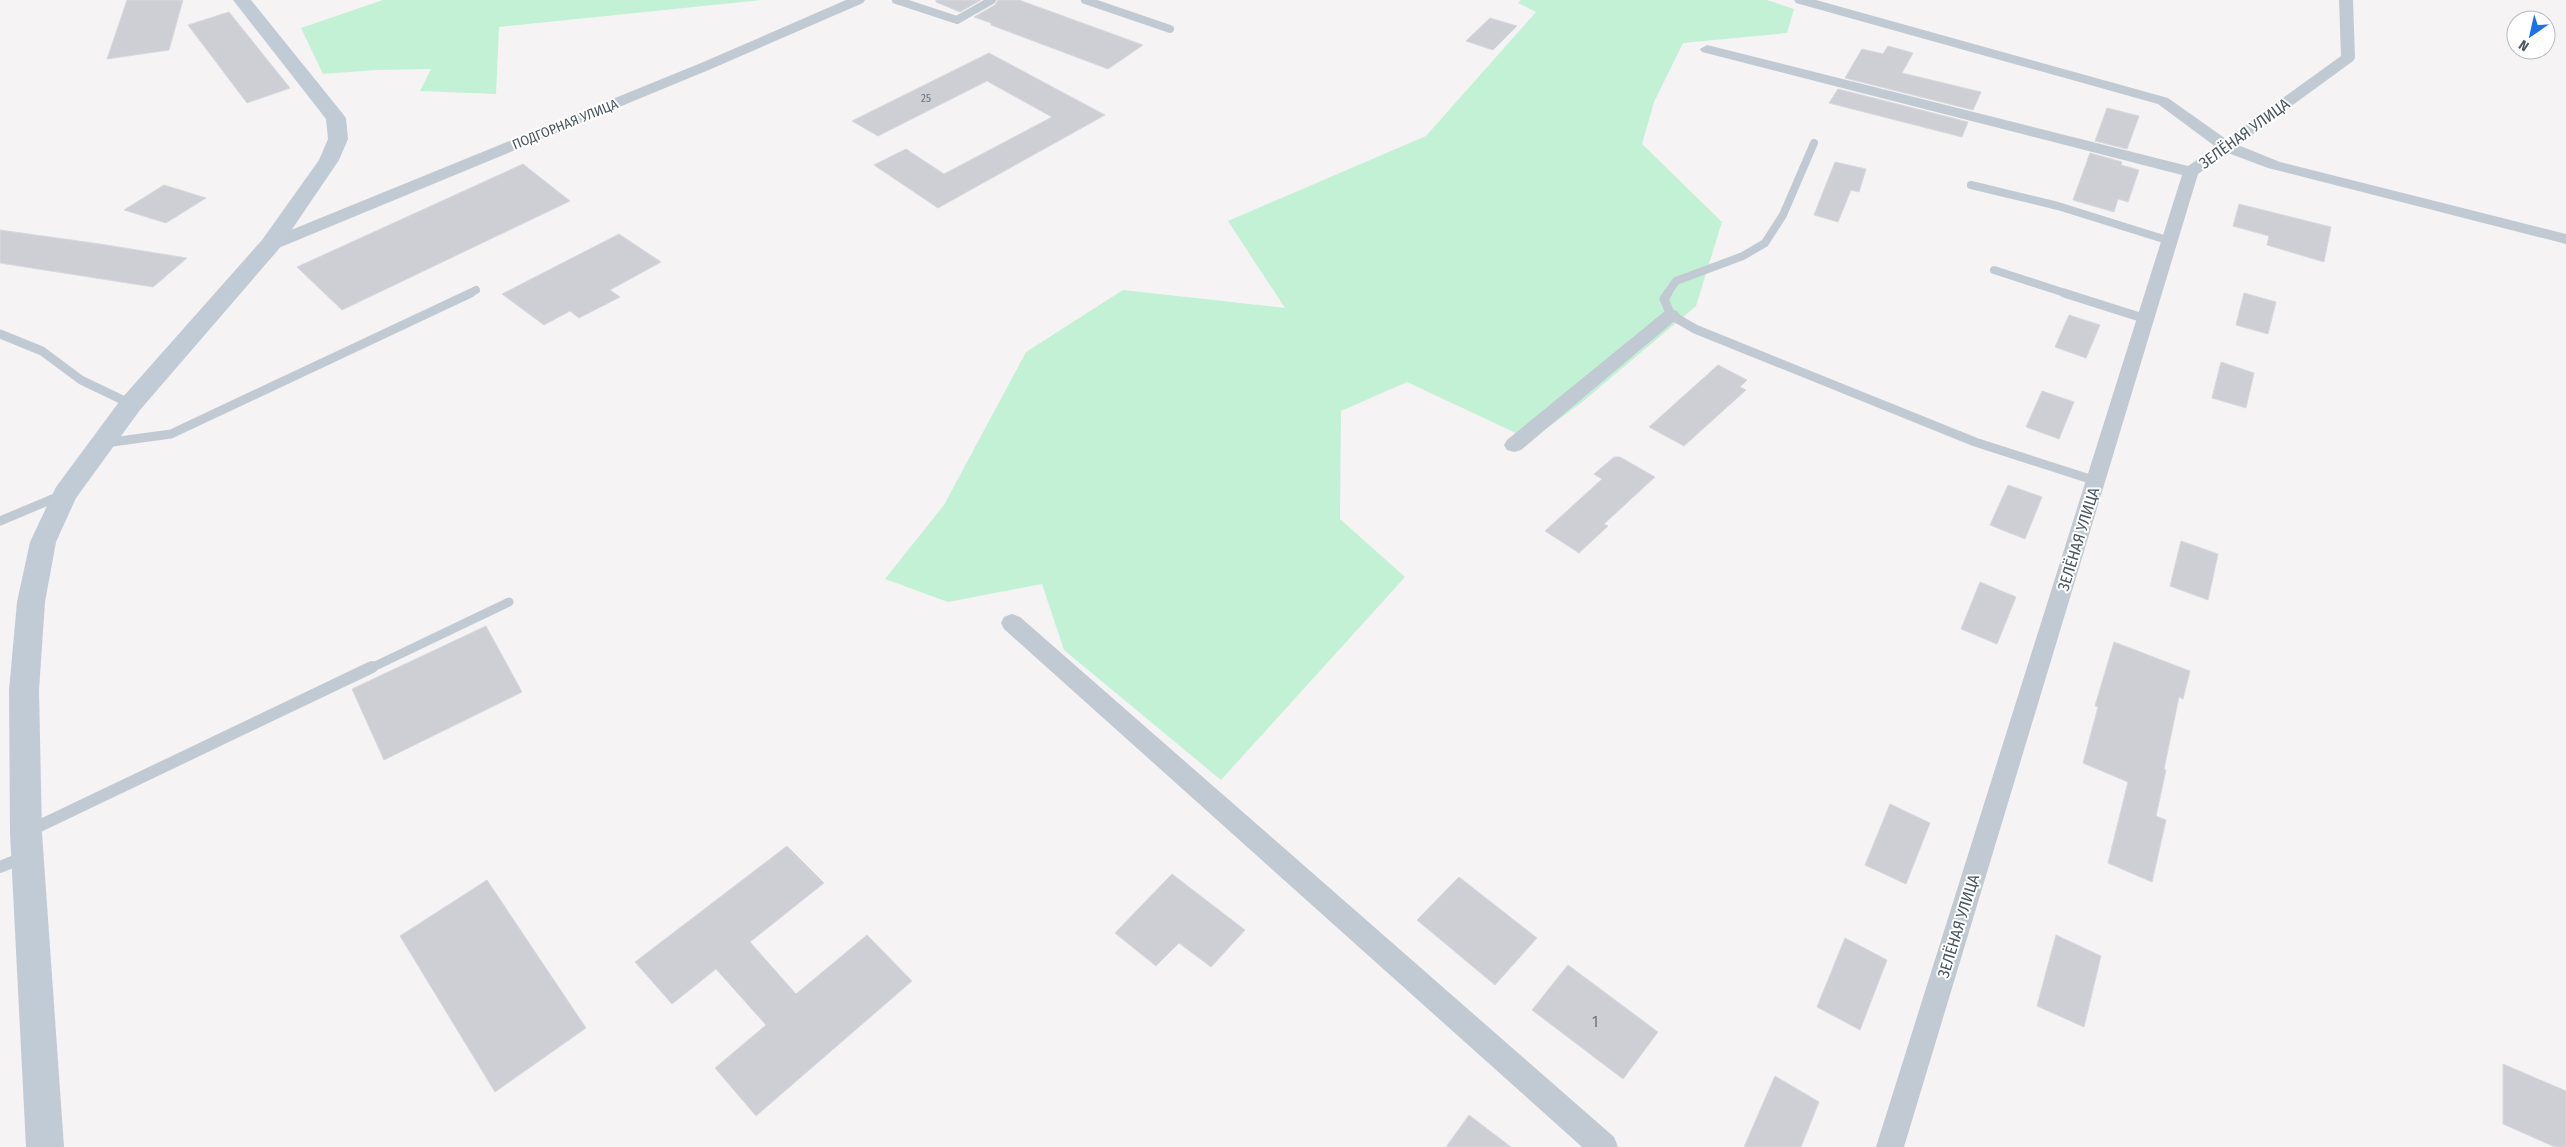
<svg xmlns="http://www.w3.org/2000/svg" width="2566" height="1147" viewBox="0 0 2566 1147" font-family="'Fira Sans Condensed',sans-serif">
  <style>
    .green { fill: #c3f1d5 }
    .building { fill: #cdcfd5; stroke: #d7d9de }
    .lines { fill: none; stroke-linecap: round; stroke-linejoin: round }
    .lane-far2 { stroke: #c1cad2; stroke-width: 8 }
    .lane-far1 { stroke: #c1cad2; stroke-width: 9 }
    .lane { stroke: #c1cad2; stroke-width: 12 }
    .street { fill: #c1cad2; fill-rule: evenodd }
    .secondary { fill: #c1cbd6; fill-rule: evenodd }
    .labels { text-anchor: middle; stroke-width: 4; stroke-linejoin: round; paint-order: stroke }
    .far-number-label { font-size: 11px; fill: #6b747e }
    .far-street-label { font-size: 14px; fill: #4a5661; stroke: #fff }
    .street-label { font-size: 16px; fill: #4a5661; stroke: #fff }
    .near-number-label { font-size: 16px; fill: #6b747e }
  </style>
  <rect width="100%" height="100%" fill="#f5f3f3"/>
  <g class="green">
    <path d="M383 0H762L499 27 496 94 420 91 431 69 376 70 323 74 301 28Z"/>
    <path d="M1521 0H1767L1794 9 1787 33 1683 43 1654 102 1642 144 1722 222 1696 306 1581 403 1531 440 1407 382 1341 411 1340 519 1405 577 1221 780 1064 650 1042 584 948 602 885 579 944 505 1026 352 1123 290 1285 308 1228 221 1426 136 1536 12 1518 3Z"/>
  </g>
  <g class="building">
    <path d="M127 0H183L169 50 107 59Z"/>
    <path d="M936 0H981L960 12 936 2Z"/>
    <path d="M998 0H1019L1143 45 1108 69 991 25V23L974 17 995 5Z"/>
    <path d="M229 12 290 88 247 103 188 25Z"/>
    <path d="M1490 18 1517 26 1493 50 1466 41Z"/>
    <path d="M1888 46 1913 53 1902 73 1981 92 1973 110 1845 78 1862 49 1883 54Z"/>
    <path d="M989 53 1105 115 938 208 874 165 906 149 944 174 1052 117 987 81 878 136 852 121Z"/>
    <path d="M1838 89 1968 122 1962 137 1829 103Z"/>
    <path d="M2107 108 2139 116 2127 149 2095 141Z"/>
    <path d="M2090 153 2122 162 2121 165 2139 170 2128 202 2118 199 2114 212 2073 200Z"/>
    <path d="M1835 162 1866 169 1859 192 1851 190 1838 222 1814 215Z"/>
    <path d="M523 164 570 201 342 310 297 267Z"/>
    <path d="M164 185 206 198 166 223 124 210Z"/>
    <path d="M2239 204 2331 227 2324 262 2267 245 2269 236 2233 226Z"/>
    <path d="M0 230 100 244 187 258 153 287 0 263Z"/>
    <path d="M619 234 661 262 610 290 620 297 579 318 570 311 544 325 502 294Z"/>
    <path d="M2244 293 2276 302 2268 334 2236 325Z"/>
    <path d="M2069 315 2100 325 2086 358 2055 347Z"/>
    <path d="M2221 362 2254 373 2246 408 2212 398Z"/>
    <path d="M1718 365 1747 380 1740 387 1746 390 1684 446 1649 427Z"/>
    <path d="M2042 391 2074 402 2059 439 2026 427Z"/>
    <path d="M1614 457H1620L1655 477 1604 524 1608 526 1579 553 1545 531 1602 479 1594 474Z"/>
    <path d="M2008 485 2042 497 2025 539 1990 525Z"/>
    <path d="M2181 541 2218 554 2208 600 2170 586Z"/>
    <path d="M1980 582 2016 597 1997 644 1961 629Z"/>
    <path d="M486 626 522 692 384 760 352 689Z"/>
    <path d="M2114 642 2190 671 2183 699 2179 697 2164 769 2166 770 2156 816 2166 820 2152 882 2108 863 2128 782 2083 763 2098 707 2095 706Z"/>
    <path d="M1890 804 1930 823 1906 884 1865 865Z"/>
    <path d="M787 846 824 883 750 942 796 994 867 935 912 981 756 1116 715 1068 766 1025 716 969 672 1004 635 962Z"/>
    <path d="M1172 874 1245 930 1211 967 1179 943 1156 966 1115 933Z"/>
    <path d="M1459 877 1537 938 1495 985 1417 920Z"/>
    <path d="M487 880 586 1028 495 1092 400 936Z"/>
    <path d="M2056 935 2101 956 2084 1027 2037 1006Z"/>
    <path d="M1845 938 1887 960 1860 1030 1817 1007Z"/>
    <path d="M1568 965 1658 1032 1623 1079 1532 1010Z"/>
    <path d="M2503 1064 2566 1091V1147H2555L2503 1124Z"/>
    <path d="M1775 1076 1819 1102 1801 1147H1744Z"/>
    <path d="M1469 1115 1511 1147H1446Z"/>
  </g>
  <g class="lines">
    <g class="lane-far2">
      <path d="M896 0 957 20 992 0"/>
      <path d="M1085 0 1170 29"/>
      <path d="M1971 185 2058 206 2170 241"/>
      <path d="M1994 270 2068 294"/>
      <path d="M468 294 476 290"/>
      <path d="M1667 294 1676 281 1743 256 1765 243 1783 215 1814 143"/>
    </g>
    <g class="lane-far1">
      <path d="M1668 293 1664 299 1671 315 1695 329 1975 442 2096 481"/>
      <path d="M2064 293 2146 319"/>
      <path d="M0 334 42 351 81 380 131 404"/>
      <path d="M105 443 171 434 471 293"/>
      <path d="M0 521 62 495"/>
      <path d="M369 669 509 602"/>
    </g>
    <g class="lane">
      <path d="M31 830 372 667"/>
      <path d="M0 867 22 858"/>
    </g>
    <g class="street">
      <path d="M846 0H865L863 3 711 69 276 249H264L262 245 264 241 701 63Z"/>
      <path d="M1794 0H1816L2168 98 2226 139 2341 56 2339 0H2353L2355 58 2353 61 2238 145 2280 162 2566 234V244L2268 168 2228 153 2198 174 1904 1147H1876L2182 175 1702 52 1700 49 1707 45 2188 166 2216 147 2158 104 1796 3Z"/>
      <path d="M1671 309 1677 311 1680 315 1677 319 1521 450 1514 452 1507 450 1504 445 1507 440 1665 311Z"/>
      <path d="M1012 614 1020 617 1614 1137 1618 1147H1582L1004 629 1001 623 1004 617Z"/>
    </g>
    <path class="secondary" d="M233 0H251L343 114 346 118 348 139 339 160 278 250 140 410 76 498 56 542 45 602 39 690 42 833 64 1147H26L10 833 9 690 17 602 30 542 56 487 122 398 262 240 319 160 328 139 326 119Z"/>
  </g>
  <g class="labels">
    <g class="far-number-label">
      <text x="926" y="102">25</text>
    </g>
    <g class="far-street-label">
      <text transform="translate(565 124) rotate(-22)" y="5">ПОДГОРНАЯ УЛИЦА</text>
    </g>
    <g class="street-label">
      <text transform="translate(2244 133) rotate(-36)" y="6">ЗЕЛЁНАЯ УЛИЦА</text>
      <text transform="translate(2078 539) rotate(-73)" y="6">ЗЕЛЁНАЯ УЛИЦА</text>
      <text transform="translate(1958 926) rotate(-73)" y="6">ЗЕЛЁНАЯ УЛИЦА</text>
    </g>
    <g class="near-number-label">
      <text x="1595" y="1027">1</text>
    </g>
  </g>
  <g transform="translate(2531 35) rotate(214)"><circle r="24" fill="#ffffff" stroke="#b7bbc0"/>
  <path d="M0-4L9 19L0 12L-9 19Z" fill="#1a73e8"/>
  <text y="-8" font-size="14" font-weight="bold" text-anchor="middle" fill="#4a5661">N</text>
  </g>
</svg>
